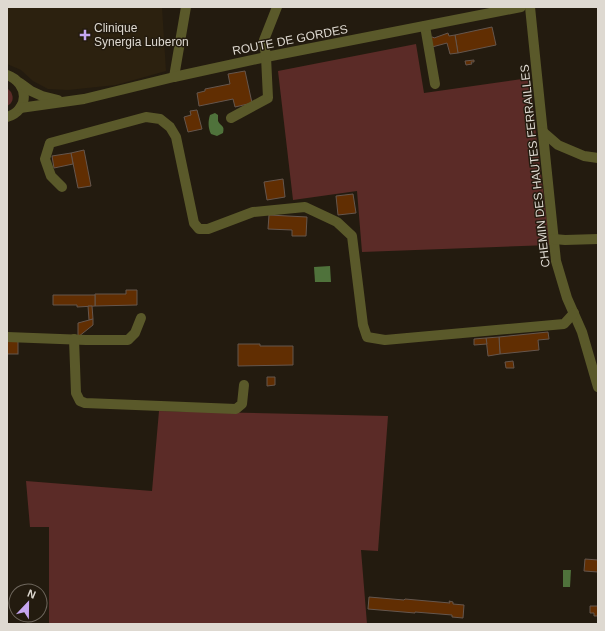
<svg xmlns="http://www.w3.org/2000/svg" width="605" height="631" viewBox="0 0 605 631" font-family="Helvetica,sans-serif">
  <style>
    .built { fill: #2c210f }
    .green { fill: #5b2b27 }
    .water { fill: #4f723b }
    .building { fill: #612e02; stroke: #65564d }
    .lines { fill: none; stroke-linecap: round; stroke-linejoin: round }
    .minor { stroke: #5a592a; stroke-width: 10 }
    .poi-dot { fill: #c6a6f0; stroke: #231b0f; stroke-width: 1.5 }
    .labels { text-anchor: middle; stroke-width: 3; stroke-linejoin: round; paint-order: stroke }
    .poi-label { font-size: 12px; fill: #ded9d1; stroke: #231b0f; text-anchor: start }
    .street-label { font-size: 12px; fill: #ded9d1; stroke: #231b0f }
  </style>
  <rect width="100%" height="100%" fill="#231b0f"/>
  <path class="built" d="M7 7H162L166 71 116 85 68 90 48 89 33 81 21 70 7 64Z"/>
  <g class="green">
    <path d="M416 44 424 93 529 78 550 245 362 252 357 191 293 200 278 71Z"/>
    <path d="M7 88 11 92C14 98 13 103 7 106Z"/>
    <path d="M159 411 388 416 378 551 361 550 367 624H49V527H30L26 481 152 491Z"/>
  </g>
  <g class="water">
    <path d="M215 113 218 115C218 116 218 120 218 121 221 127 225 125 223 133L217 136 211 134C208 128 208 121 210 115Z"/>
    <path d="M330 266 331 282H315L314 267Z"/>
    <path d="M563 570H571L570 587H563Z"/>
  </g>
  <g class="building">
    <path d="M492 27 496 45 458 53 455 35Z"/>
    <path d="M448 33 449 36 455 35 458 53 450 54 447 43 432 47 429 38 433 37 434 38Z"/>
    <path d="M474 60V62H471L472 64 466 65 465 61Z"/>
    <path d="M245 71 252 103 235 107 233 99 199 106 197 93 205 91V89L230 84 228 74Z"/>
    <path d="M197 110 202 129 188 132 184 117 191 115 190 111Z"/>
    <path d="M84 150 91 186 78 188 71 153Z"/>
    <path d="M71 153 73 164 54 168 52 156Z"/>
    <path d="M283 179 285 197 267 200 264 182Z"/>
    <path d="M353 194 356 213 338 215 336 196Z"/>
    <path d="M269 215 307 217 306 236H292V230L268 229Z"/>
    <path d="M126 290H137V305L95 306V294H126Z"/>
    <path d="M53 295H95V306L77 307V305H53Z"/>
    <path d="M88 306H92L93 319 89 320Z"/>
    <path d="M93 319V325L78 337V323Z"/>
    <path d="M548 332 549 339 538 340 539 350 500 354 499 337Z"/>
    <path d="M499 337 500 354 488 356 486 338Z"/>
    <path d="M486 338 487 344 474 345V339Z"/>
    <rect x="7" y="341" width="11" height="13"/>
    <path d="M238 344H260V346H293V365L238 366Z"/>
    <path d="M513 361 514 368H506L505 362Z"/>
    <path d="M267 377H275V385L267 386Z"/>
    <path d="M585 559 598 560V572L584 571Z"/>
    <path d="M369 597 404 600 405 599 450 603 449 601 453 602V604L464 605 463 618 452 617V615L415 612V613L368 609Z"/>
    <path d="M590 606H598V616H594V613H590Z"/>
  </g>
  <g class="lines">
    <g class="minor">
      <path d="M530 7 556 261 567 298 582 332 598 387"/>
      <path d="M425 26 435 84"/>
      <path d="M7 75C29 83 30 110 7 117"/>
      <path d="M174 77 186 7"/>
      <path d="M20 83 31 91 42 96 58 100"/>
      <path d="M20 108 84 99 174 77 266 57 521 7"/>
      <path d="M231 118 268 98 266 57 264 40 277 7"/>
      <path d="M543 132 558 145 584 156 598 158"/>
      <path d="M62 187 51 176 45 159 50 143 146 117 160 119 170 127 176 137 194 223 199 229H208L253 212 305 207 337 222 352 236 363 325 367 337 385 340 564 324 574 313"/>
      <path d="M554 239 565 240 598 239"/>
      <path d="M7 337 86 340H128L135 333 141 318"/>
      <path d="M74 339 76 393 80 401 85 403 236 409 242 404 244 385"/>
    </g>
  </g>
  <path class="poi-dot" d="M83 29h4v4h4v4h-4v4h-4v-4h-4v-4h4z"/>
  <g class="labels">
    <g class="poi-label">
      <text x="94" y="32">Clinique<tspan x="94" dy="14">Synergia Luberon</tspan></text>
    </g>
    <g class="street-label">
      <text transform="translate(290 40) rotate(-11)" y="4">ROUTE DE GORDES</text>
      <text transform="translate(535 166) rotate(-96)" y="4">CHEMIN DES HAUTES FERRAILLES</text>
    </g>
  </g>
  <rect width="605" height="631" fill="none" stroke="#ded9d1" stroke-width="16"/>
  <g transform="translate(28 603) rotate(22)"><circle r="19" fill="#231b0f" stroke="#6e675d"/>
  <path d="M0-3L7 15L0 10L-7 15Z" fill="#c6a6f0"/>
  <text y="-6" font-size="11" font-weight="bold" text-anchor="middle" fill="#ded9d1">N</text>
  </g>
</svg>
